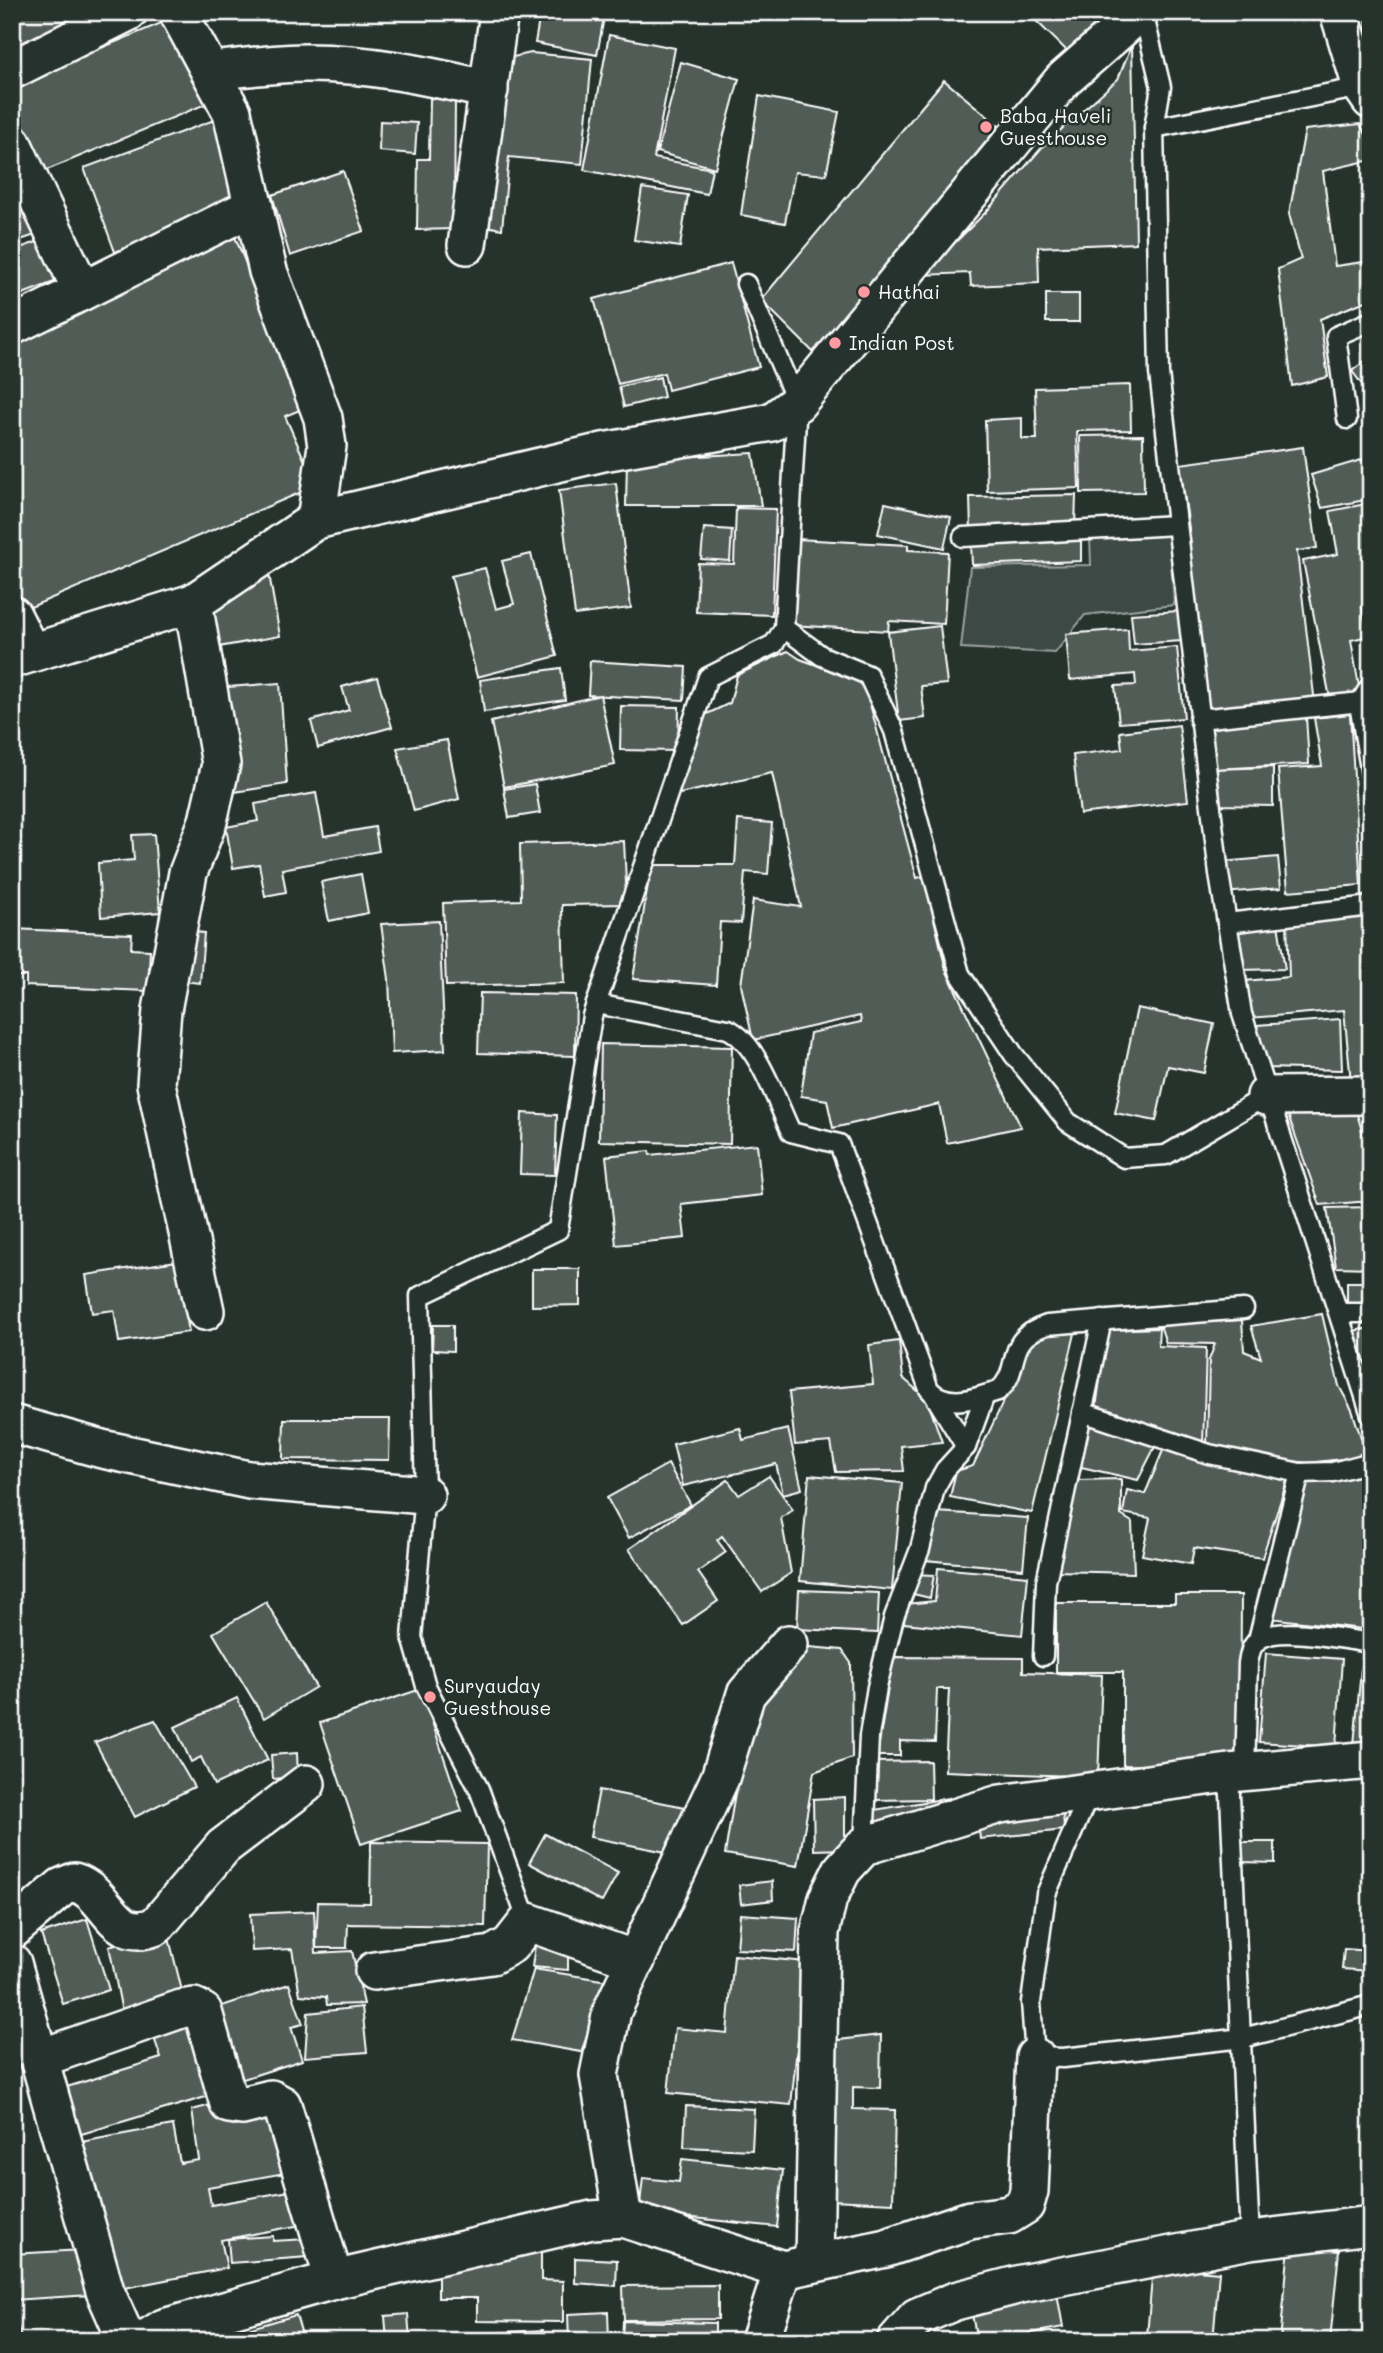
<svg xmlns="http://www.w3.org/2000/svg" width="1383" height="2353" viewBox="0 0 1383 2353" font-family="Mali,sans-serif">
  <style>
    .green { fill: #3e4944; stroke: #9ea4a2; stroke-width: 2 }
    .building { fill: #515c57; stroke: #fff; stroke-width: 2 }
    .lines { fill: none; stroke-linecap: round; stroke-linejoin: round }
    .lane-casing { stroke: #fff; stroke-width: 23 }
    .street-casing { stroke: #fff; stroke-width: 42 }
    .lane { stroke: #26332d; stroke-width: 18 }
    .street { stroke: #26332d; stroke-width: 37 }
    .poi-dot { fill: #ff9aa2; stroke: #26332d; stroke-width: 2.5 }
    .labels { text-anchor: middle; stroke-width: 5; stroke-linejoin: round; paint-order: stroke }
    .poi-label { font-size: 19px; fill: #fff; stroke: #26332d; text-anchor: start }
  </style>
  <rect width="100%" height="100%" fill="#26332d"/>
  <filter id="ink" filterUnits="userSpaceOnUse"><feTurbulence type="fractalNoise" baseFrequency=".0143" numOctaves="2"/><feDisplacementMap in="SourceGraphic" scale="14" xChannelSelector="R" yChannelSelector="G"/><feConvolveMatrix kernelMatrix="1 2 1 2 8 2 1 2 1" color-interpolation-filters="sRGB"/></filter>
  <g filter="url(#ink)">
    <path class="green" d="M1169 530 1174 605 1085 615 1055 653 961 648 970 567 1091 565 1090 537Z"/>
    <g class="building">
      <path d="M12 12H116L12 52Z"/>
      <path d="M605 12 597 55 535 43 539 20 504 13Z"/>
      <path d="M611 12H636L635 17Z"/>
      <path d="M1027 12H1114L1068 52Z"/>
      <path d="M1366 12H1371L1369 75Z"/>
      <path d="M178 16 213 101 35 175 12 120V85Z"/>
      <path d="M609 35 675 48 654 158 712 169 707 194 584 170Z"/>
      <path d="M1132 44 1136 243 1038 247 1039 283 971 286 970 273 922 275 986 212 1045 144 1118 79Z"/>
      <path d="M531 53 592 59 582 164 509 157 502 229 480 225 504 59Z"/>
      <path d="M681 62 739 79 715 168 657 152Z"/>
      <path d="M944 80 999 126 814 353 761 300Z"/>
      <path d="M759 96 839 112 826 175 795 172 785 223 741 215Z"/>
      <path d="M430 98 455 99 454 229 417 230 418 159H429Z"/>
      <path d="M214 120 245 204 115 252 84 168Z"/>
      <path d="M380 121 417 123 415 154 379 151Z"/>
      <path d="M1360 124 1371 143V160L1323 171 1335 266 1371 261V299L1320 319 1328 377 1292 386 1278 269 1301 259 1289 214 1305 130Z"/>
      <path d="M343 171 364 231 290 256 272 195Z"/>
      <path d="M642 188 688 195 680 247 634 240Z"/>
      <path d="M22 192 38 234 12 243V196Z"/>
      <path d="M233 232 277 340 312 405 285 416 316 486 19 612 12 596V336Z"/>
      <path d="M42 240 57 281 12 298V251Z"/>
      <path d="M731 263 759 367 668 390 664 373 618 384 594 299Z"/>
      <rect x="1046" y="294" width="33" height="28"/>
      <path d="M1371 356V412L1366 396 1369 394 1352 371Z"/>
      <path d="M660 377 664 397 624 407 619 387Z"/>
      <path d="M1130 385 1131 430 1077 431 1079 488 987 491 985 420 1022 418V439H1037L1035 388Z"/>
      <path d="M1143 435 1144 492 1081 493 1080 436Z"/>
      <path d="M1303 447 1317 548 1297 551 1315 704 1209 710 1186 544 1191 543 1180 464Z"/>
      <path d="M753 453 761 506H626L627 460Z"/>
      <path d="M1371 457V499L1322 508 1311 475Z"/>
      <path d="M616 483 631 608 575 615 559 490Z"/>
      <path d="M1076 495 1075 527 971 531 970 497Z"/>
      <path d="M885 503 951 517 944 548 878 534Z"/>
      <path d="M1371 503V604L1362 606 1368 636 1351 640 1360 692 1330 698 1303 561 1338 554 1330 511Z"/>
      <path d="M736 508 776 509 772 615 696 612 698 563 734 564Z"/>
      <path d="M704 528 732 530 730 561 701 559Z"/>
      <path d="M1081 536V561L972 565 971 542Z"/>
      <path d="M796 539 908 545V550L948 552 944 624 889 621 888 631 791 625Z"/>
      <path d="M531 554 557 656 477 677 451 576 485 568 496 609 514 604 502 561Z"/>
      <path d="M269 574 280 636 213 648 205 604Z"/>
      <path d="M1180 611 1182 641 1134 644 1131 614Z"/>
      <path d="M940 626 947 684 921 686 925 718 899 721 888 632Z"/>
      <path d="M1128 629 1129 651 1177 647 1184 718 1119 723 1115 686 1136 685 1135 674 1070 680 1066 634Z"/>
      <path d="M788 651 800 659 864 682 917 878 924 876 946 970 1021 1127 947 1143 939 1104 833 1128 827 1100 801 1096 810 1033 861 1022 860 1016 753 1040 741 985 753 900 801 907 772 773 675 795 705 715 730 703 737 675Z"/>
      <path d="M590 661 686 667 684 700 588 695Z"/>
      <path d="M561 668 565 700 484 712 480 680Z"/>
      <path d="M377 677 392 727 318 748 311 721 349 710 342 687Z"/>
      <path d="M280 683 287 784 234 792 215 688Z"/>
      <path d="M600 695 615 765 504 787 491 722Z"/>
      <path d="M621 706 679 707 678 751 620 750Z"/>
      <path d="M1350 714 1361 885 1288 891 1278 769 1322 766 1314 718Z"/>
      <path d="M1306 716 1309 764 1215 769 1211 728Z"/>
      <path d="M1179 725 1188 801 1080 814 1073 755 1122 749 1120 732Z"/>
      <path d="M447 740 459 799 414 811 397 748Z"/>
      <path d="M1273 767V806L1217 805 1215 769Z"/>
      <path d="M535 784 540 813 509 818 504 789Z"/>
      <path d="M316 793 324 836 375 827 379 851 282 869 286 892 265 896 259 864 233 868 226 827 258 821 255 804Z"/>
      <path d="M738 820 772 823 768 874 745 872 741 923 720 922 716 985 633 979 651 865H735Z"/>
      <path d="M154 834 160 912 101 917 98 863 134 860 132 835Z"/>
      <path d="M624 841 627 904 562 905 564 983 446 986 443 903 521 900 520 844Z"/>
      <path d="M1278 857 1281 888 1224 893 1221 862Z"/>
      <path d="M361 874 368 913 329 921 321 882Z"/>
      <path d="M1371 914V1081L1351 1082 1344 1010 1249 1018 1245 981 1289 977 1287 922Z"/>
      <path d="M439 921 445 1050 392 1053 389 979 381 924Z"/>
      <path d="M1278 924 1285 969 1242 970 1237 928Z"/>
      <path d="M12 929 132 934 131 949 150 950 148 991 26 986V976H12Z"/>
      <path d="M177 930 204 933 200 983 172 980Z"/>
      <path d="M480 993 576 995 575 1056 478 1053Z"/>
      <path d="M1137 1008 1214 1024 1204 1073 1168 1066 1156 1121 1115 1113Z"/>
      <path d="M1340 1019 1342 1070 1266 1068 1257 1025Z"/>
      <path d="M601 1044 732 1047 730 1144 599 1141Z"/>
      <path d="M1371 1103V1131L1366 1132 1364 1104Z"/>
      <path d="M1286 1109 1356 1111 1364 1137 1371 1136V1201L1320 1205Z"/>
      <path d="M522 1113 557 1115 555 1175 520 1174Z"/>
      <path d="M12 1139 18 1161 12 1162Z"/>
      <path d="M757 1144 762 1195 681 1204 685 1238 616 1245 606 1156 649 1151 650 1155Z"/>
      <path d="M1371 1207V1268L1336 1267 1327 1208Z"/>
      <path d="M177 1261 189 1332 119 1342 114 1310 92 1313 86 1275Z"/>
      <path d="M532 1269H580V1305L532 1306Z"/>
      <path d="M1347 1282H1371V1305L1347 1304Z"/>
      <path d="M1322 1314 1339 1386 1352 1410 1367 1456 1308 1463 1236 1454 1207 1447 1209 1360 1215 1344 1166 1343 1160 1325 1242 1320 1244 1351 1261 1358 1251 1326Z"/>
      <path d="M433 1325H453V1351L432 1350Z"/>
      <path d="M1077 1325 1032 1513 950 1497 956 1471 973 1466 1036 1332Z"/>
      <path d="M1159 1328 1158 1346 1206 1348 1203 1446 1096 1408 1107 1330Z"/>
      <path d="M1371 1328V1384L1366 1383 1351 1331Z"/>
      <path d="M899 1341 903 1378 927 1399 942 1442 901 1446 904 1471 836 1472 831 1442 795 1445 789 1392 873 1384 869 1345Z"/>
      <path d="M284 1419H390L389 1460 283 1459Z"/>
      <path d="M1088 1422 1158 1441 1138 1480 1077 1466Z"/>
      <path d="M740 1428 743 1440 788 1429 802 1489 783 1494 776 1464 683 1486 673 1444Z"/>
      <path d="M1164 1448 1288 1478 1262 1558 1194 1548 1191 1564 1142 1555 1150 1518 1123 1513 1127 1490 1145 1494Z"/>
      <path d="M668 1464 691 1505 629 1538 607 1498Z"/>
      <path d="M1371 1473V1630L1269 1618 1307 1479 1330 1482Z"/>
      <path d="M809 1475 902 1483 892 1590 800 1581Z"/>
      <path d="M769 1476 793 1510 781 1518 791 1573 762 1592 722 1536 717 1540 726 1552 698 1572 718 1601 683 1625 629 1549 728 1480 739 1495Z"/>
      <path d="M1121 1479V1515L1132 1522 1134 1573 1054 1571 1075 1480Z"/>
      <path d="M936 1512 1028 1518 1023 1569 925 1560Z"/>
      <path d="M938 1568 1028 1576 1022 1635 904 1623 906 1604 935 1601Z"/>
      <path d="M912 1574 934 1575 930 1598 909 1593Z"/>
      <path d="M799 1590 879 1593 877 1633 797 1629Z"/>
      <path d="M1175 1595H1241L1240 1766 1123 1765V1672H1056V1603H1175Z"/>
      <path d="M266 1602 316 1687 264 1718 213 1633Z"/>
      <path d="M809 1647 842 1650 851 1663 852 1758 814 1772 798 1866 725 1854 745 1732 767 1691Z"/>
      <path d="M1266 1653 1342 1659 1336 1747 1259 1742Z"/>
      <path d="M893 1657 1023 1658V1672L1102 1675 1098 1777 945 1771 949 1689H937L935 1742 900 1741V1756H877Z"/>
      <path d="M1361 1669 1371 1670V1746L1354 1745Z"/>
      <path d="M421 1689 462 1811 361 1844 320 1723Z"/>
      <path d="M237 1698 268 1760 214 1785 201 1757 191 1762 175 1727Z"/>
      <path d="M155 1720 194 1787 135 1817 95 1742Z"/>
      <path d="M297 1753 298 1777 273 1779 271 1755Z"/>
      <path d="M930 1761 931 1799 874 1800 873 1762Z"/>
      <path d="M599 1790 685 1807 676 1854 590 1837Z"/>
      <path d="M845 1797V1849L814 1850 813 1799Z"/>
      <path d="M949 1798 951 1816 871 1839 868 1811Z"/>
      <path d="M1063 1809 1064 1830 980 1839 978 1823Z"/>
      <path d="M545 1834 618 1873 602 1902 529 1863Z"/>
      <path d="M371 1842 487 1844 485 1926 348 1924 347 1948H316L318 1902 370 1903Z"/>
      <path d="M1242 1842H1275V1863L1242 1862Z"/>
      <path d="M772 1881 773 1900 741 1904 739 1885Z"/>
      <path d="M314 1911 316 1953 352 1951 364 2004 327 2005 326 1997 300 1995 292 1949 252 1951 250 1914Z"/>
      <path d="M740 1914 798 1918 796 1952 737 1949Z"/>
      <path d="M87 1919 109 1990 63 2004 41 1934Z"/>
      <path d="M167 1930 184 1999 122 2012 109 1946Z"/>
      <path d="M536 1938 568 1943V1970L532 1967Z"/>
      <path d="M1344 1949 1371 1951V1971L1342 1969Z"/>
      <path d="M734 1955 806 1962 791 2105 668 2093 675 2028 727 2033Z"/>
      <path d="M534 1969 608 1981 581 2052 512 2040Z"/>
      <path d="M289 1984 303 2024 291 2027 302 2060 231 2083 207 2011Z"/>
      <path d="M362 2007 367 2052 305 2057 308 2013Z"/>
      <path d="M189 2017 219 2093 68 2138 54 2091 161 2058 150 2026Z"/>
      <path d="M881 2035 880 2088 853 2087V2109L895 2110 893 2203 832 2200 831 2041Z"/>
      <path d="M215 2104 234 2126 277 2118 285 2173 208 2187 211 2205 295 2190 301 2225 221 2240 227 2268 119 2289 70 2144 173 2125 180 2163 199 2160 192 2110Z"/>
      <path d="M686 2106 754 2109 752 2150 684 2147Z"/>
      <path d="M682 2159 783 2170 777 2227 639 2212 643 2178 679 2182Z"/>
      <path d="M12 2210 18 2230 12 2232Z"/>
      <path d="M273 2236V2241L307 2239 308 2257 230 2263 228 2239Z"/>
      <path d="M541 2238V2280L563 2281V2322L477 2321V2298H438V2266Z"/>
      <path d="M1289 2246 1339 2251 1330 2341H1280Z"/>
      <path d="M82 2250 91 2295 12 2300V2254Z"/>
      <path d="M575 2258 617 2260 616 2286 575 2283Z"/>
      <path d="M1153 2266 1219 2272 1213 2341 1147 2336Z"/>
      <path d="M718 2285V2319L624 2320 623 2286Z"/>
      <path d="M1057 2293 1063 2327 993 2341H977L971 2309Z"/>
      <path d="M608 2312 609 2341H569L568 2314Z"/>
      <path d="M12 2313H14L22 2341H12Z"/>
      <path d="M408 2314 410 2341H387L385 2316Z"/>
      <path d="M296 2315 304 2341H206Z"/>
      <path d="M623 2321 715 2323V2341H622Z"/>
      <path d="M543 2330 544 2341H477L476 2334Z"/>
    </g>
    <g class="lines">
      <g class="lane-casing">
        <g id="lane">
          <path d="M1143 12 1161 87 1154 128 1159 373 1219 874 1242 1014 1371 1415"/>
          <path d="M1154 128 1362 87"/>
          <path d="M746 284 797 403 784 628 822 656 868 675 894 731 960 974 1014 1055 1068 1122 1124 1158 1166 1155 1266 1096"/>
          <path d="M1347 419 1336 336 1371 321"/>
          <path d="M963 537 1176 525"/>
          <path d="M1371 685 1359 704 1371 775"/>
          <path d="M1199 719 1371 701"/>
          <path d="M1227 923 1371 906"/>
          <path d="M596 1004 728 1029C758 1043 776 1101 791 1132L839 1144 929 1389C946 1409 977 1398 998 1391 1024 1369 1001 1340 1047 1325L1244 1309"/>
          <path d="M1340 1313H1371"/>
          <path d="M934 1395 966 1447"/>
          <path d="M1082 1412 1209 1454 1300 1473 1333 1472 1371 1462"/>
          <path d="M1258 1640 1300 1473"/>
          <path d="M1043 1656 1046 1582 1102 1320"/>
          <path d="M1245 1772 1248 1663C1250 1653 1251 1644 1260 1639 1280 1625 1345 1640 1371 1643"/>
          <path d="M1229 1773 1250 2240"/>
          <path d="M1090 1792 1046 1894 1031 2002 1035 2057 1063 2058 1243 2038 1371 2005"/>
          <path d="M864 1846 869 1736 877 1687 894 1617 920 1549 935 1488 945 1470 966 1447 985 1395"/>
          <path d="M528 1922 479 1789 426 1686 412 1637 425 1495 420 1296 558 1230 592 1016 708 677 774 644 784 628"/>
        </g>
      </g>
      <g class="street-casing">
        <g id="street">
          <path d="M178 12 232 112 268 271 323 418 327 446 316 520"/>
          <path d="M1339 12 1362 87 1371 100"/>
          <path d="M12 70 128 12"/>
          <path d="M210 71C242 68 275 63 307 63 369 63 429 76 489 90"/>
          <path d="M12 143 82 291"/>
          <path d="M467 245 499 12"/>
          <path d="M12 326 254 206"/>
          <path d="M193 603 221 764 208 821 188 873 162 1010 156 1084 205 1311"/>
          <path d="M12 615 31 653"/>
          <path d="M12 659 193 603 316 520 603 452 772 422 797 403 1063 80 1140 12"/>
          <path d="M1266 1096 1371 1095"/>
          <path d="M12 1424 102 1449 249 1480 425 1495"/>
          <path d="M12 1930 62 1887 74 1882C109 1892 112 1945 156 1926L223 1847 306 1784"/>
          <path d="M12 1963 105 2291 127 2341"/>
          <path d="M374 1971 492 1955 510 1945 528 1922 636 1960"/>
          <path d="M38 2059 181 2009 194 2007 203 2012 229 2104 242 2106 271 2099 282 2105 334 2280"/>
          <path d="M623 2218 599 2075 612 2011 720 1778 746 1694 789 1644"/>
          <path d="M814 2263 820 1932 828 1898 842 1870 864 1846 1000 1804 1229 1773 1371 1760"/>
          <path d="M143 2341 164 2328 334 2280 592 2220 623 2218 783 2270 886 2248 970 2220 1009 2215 1025 2205 1029 2191 1035 2057"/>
          <path d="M760 2341 783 2270"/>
          <path d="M896 2341 917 2317 955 2301 1021 2284 1250 2240 1371 2225"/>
        </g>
      </g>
      <use href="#lane" class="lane"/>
      <use href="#street" class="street"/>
    </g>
  </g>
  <g class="poi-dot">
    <circle cx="986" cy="127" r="7"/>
    <circle cx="864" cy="292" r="7"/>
    <circle cx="835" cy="343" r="7"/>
    <circle cx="430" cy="1697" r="7"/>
  </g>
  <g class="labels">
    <g class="poi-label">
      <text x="1000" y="123">Baba Haveli<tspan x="1000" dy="22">Guesthouse</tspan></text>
      <text x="878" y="299">Hathai</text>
      <text x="849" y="350">Indian Post</text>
      <text x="444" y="1693">Suryauday<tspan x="444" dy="22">Guesthouse</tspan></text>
    </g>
  </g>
  <rect width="1383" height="2353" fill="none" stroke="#26332d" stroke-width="42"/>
  <rect x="21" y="21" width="1341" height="2311" fill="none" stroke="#fff" stroke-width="2.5" filter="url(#ink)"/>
</svg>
